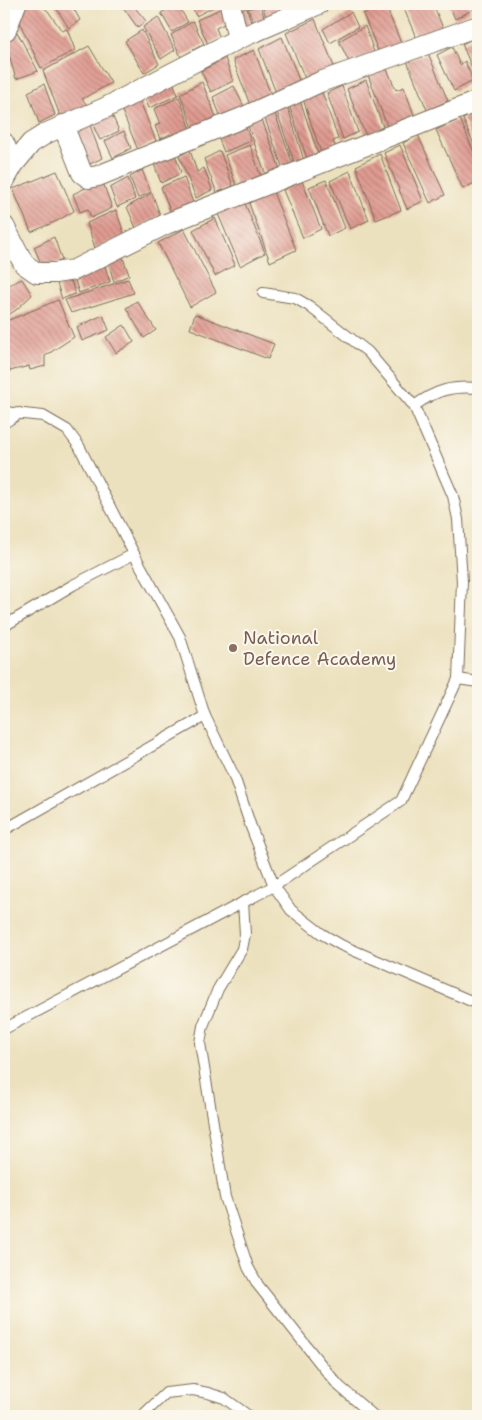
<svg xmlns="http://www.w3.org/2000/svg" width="482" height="1420" viewBox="0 0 482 1420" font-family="'Shantell Sans',sans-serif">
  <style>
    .building { fill: url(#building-back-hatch) }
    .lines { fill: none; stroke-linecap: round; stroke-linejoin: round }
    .lane-casing { stroke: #796a56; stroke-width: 12 }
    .street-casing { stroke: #796a56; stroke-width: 22 }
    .lane { stroke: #fff; stroke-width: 10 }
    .street { stroke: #fff; stroke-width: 20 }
    .education-dot { fill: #8d6e63; stroke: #fbf7ec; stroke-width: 2 }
    .labels { text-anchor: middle; stroke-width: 4; stroke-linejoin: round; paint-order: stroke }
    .education-label { font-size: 18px; fill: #785e54; stroke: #fbf7ec; text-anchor: start }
  </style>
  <defs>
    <pattern id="building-back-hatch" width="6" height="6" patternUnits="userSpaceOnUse" patternTransform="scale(1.25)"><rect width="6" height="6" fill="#e09b92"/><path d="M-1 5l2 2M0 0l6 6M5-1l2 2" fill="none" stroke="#b77f77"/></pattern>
  </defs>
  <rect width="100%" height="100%" fill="#fbf7ec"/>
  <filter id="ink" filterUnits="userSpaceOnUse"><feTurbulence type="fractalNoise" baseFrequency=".02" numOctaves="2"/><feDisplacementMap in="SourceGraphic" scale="10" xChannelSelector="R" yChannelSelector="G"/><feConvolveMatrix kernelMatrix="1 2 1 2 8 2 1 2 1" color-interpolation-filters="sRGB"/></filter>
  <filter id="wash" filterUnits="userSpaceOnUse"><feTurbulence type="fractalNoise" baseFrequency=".0096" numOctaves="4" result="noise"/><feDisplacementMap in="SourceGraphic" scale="20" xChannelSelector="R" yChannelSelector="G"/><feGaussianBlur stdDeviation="1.12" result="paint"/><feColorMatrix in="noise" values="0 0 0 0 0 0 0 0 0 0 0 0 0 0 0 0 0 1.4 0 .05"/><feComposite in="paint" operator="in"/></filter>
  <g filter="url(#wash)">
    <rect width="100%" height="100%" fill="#ece1be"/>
    <g id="blocks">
      <g class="building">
        <path d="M23 4H39L48 11 62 31 67 29 75 50 41 68 22 28 17 12Z"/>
        <path d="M55 4H71L80 20 69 28 54 5Z"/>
        <path d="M126 4H132L146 21 138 28 123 7Z"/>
        <path d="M177 4 188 22 172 32 161 13Z"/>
        <path d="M191 4H215L216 6 196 16Z"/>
        <path d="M260 4 265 20 254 24 248 9Z"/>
        <path d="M262 4H290L292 9 266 17Z"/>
        <path d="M384 4H385L401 43 379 53 363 14Z"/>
        <path d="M402 4H433L443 28 417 40Z"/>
        <path d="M449 4H468L470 11 455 19Z"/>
        <path d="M471 4H478V20Z"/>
        <path d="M247 8 251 23 243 27 237 11Z"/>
        <path d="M220 9 226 23 216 28 220 38 208 44 197 20Z"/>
        <path d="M351 12 358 27 330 43 323 29Z"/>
        <path d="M158 17 175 50 161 59 143 27Z"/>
        <path d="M315 19 335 69 306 81 286 33Z"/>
        <path d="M193 21 204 44 181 57 171 35Z"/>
        <path d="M365 26 374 52 350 64 339 41Z"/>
        <path d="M142 30 159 64 144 73 125 41Z"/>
        <path d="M17 32 38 71 16 79 4 38Z"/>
        <path d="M478 36V82L462 44Z"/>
        <path d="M282 37 300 82 276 93 259 49Z"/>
        <path d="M89 46 111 83 82 99 89 107 61 118 43 71Z"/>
        <path d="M452 47 460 65 465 61 473 81 454 91 437 55Z"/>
        <path d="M254 50 271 95 250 105 233 60Z"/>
        <path d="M428 53 448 101 427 110 407 61Z"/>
        <path d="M225 58 233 81 211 92 201 71Z"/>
        <path d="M386 67 396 90 404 87 414 115 387 126 368 75Z"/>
        <path d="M172 79 178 95 149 108 143 94Z"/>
        <path d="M366 80 383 127 366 136 347 89Z"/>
        <path d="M202 82 218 122 195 133 180 94Z"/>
        <path d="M44 84 55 115 39 123 28 92Z"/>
        <path d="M234 86 245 109 222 120 213 97Z"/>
        <path d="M342 86 358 132 343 139 327 93Z"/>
        <path d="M321 89 338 139 333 141 336 148 321 153 302 96Z"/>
        <path d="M179 97 192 132 173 142 170 134 160 139 155 126 160 124 154 109Z"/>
        <path d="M300 100 318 154 307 159 289 105Z"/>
        <path d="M140 101 156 141 138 150 122 111Z"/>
        <path d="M286 101 304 161 295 165 275 106Z"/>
        <path d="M273 108 293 165 283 169 263 113Z"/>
        <path d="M110 110 119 131 100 140 91 121Z"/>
        <path d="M477 111 478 115V154L463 119Z"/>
        <path d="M260 114 280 169 266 175 246 121Z"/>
        <path d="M460 119 478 162V181L463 189 436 130Z"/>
        <path d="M243 120 251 141 224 152 216 132Z"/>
        <path d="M89 123 102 158 86 166 72 132Z"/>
        <path d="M124 131 131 148 113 158 105 141Z"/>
        <path d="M418 135 445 195 430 203 403 143Z"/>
        <path d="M250 145 261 177 237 188 225 155Z"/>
        <path d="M400 145 423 201 407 209 384 153Z"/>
        <path d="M190 150 197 172 204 168 212 190 196 198 179 156Z"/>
        <path d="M174 151 181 173 161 183 153 161Z"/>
        <path d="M220 151 233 186 217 193 204 159Z"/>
        <path d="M380 154 401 210 376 220 356 166Z"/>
        <path d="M142 170 151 192 138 198 130 177Z"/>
        <path d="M57 171 74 211 57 221 31 232 13 189Z"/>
        <path d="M350 171 369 220 350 229 330 181Z"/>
        <path d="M184 177 193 203 171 213 161 187Z"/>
        <path d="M128 178 135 199 117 207 110 188Z"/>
        <path d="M102 180 112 208 91 218 88 209 80 212 73 194Z"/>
        <path d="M326 180 345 228 328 236 309 187Z"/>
        <path d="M302 181 321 229 303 238 283 190Z"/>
        <path d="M273 192 296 250 270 262 249 203Z"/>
        <path d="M152 193 160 215 136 228 127 207Z"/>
        <path d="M244 201 265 253 240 266 218 214Z"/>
        <path d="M116 210 125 236 95 248 87 223Z"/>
        <path d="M215 218 235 265 215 276 193 230Z"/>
        <path d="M184 229 216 292 190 307 158 243Z"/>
        <path d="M54 237 62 260 43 268 34 247Z"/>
        <path d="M122 255 129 275 114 282 108 262Z"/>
        <path d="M104 263 110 282 79 293 73 274Z"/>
        <path d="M69 274 75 294 62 299 56 280Z"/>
        <path d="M22 279 32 295 16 310 4 318V287Z"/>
        <path d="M128 279 134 293 71 313 65 300Z"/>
        <path d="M58 300 74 337 45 356V366L30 370 29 366 10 371 4 354V322Z"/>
        <path d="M137 301 156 330 144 338 126 308Z"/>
        <path d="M195 314 274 344 268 359 190 329Z"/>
        <path d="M103 315 109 330 82 341 77 327Z"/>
        <path d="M124 325 134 342 116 353 106 337Z"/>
      </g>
    </g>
  </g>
  <g filter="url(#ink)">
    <use href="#blocks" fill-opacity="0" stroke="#796a56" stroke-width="1"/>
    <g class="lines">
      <g class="lane-casing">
        <g id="lane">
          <path d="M414 406C436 390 451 386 478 388"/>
          <path d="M4 412 43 416 67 430 79 446 134 554 180 637 205 716 234 776 251 827 274 886 291 910 322 934 341 945 478 1004"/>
          <path d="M4 423 20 413"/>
          <path d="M4 626 73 585 134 554"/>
          <path d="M458 679 478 682"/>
          <path d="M4 830 205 716"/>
          <path d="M243 902 245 934 242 949 218 989 203 1026 200 1043 225 1197 248 1267 258 1285 327 1372 339 1386 374 1416"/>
          <path d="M4 1029 274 886 401 801 458 679 462 582 458 519 453 496 414 406 368 352 309 306 295 298 263 293"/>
          <path d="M142 1416 166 1393 193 1390 208 1393 224 1398 249 1416"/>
        </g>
      </g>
      <g class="street-casing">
        <g id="street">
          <path d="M230 4 238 39"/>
          <path d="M6 30 16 4"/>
          <path d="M63 125 82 173 89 178 98 176 242 118 320 82 478 26"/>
          <path d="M4 143 13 165"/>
          <path d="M4 181 13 165 31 143 47 133 105 108 238 39 319 4"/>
          <path d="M4 226 24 264 37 273H55L74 270 166 224 478 101"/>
        </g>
      </g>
      <use href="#lane" class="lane"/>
      <use href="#street" class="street"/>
    </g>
  </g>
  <circle class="education-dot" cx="233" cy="648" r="5"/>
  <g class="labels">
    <g class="education-label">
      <text x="243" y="644">National<tspan x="243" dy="21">Defence Academy</tspan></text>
    </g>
  </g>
  <rect width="482" height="1420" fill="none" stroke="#fbf7ec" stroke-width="20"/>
</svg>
